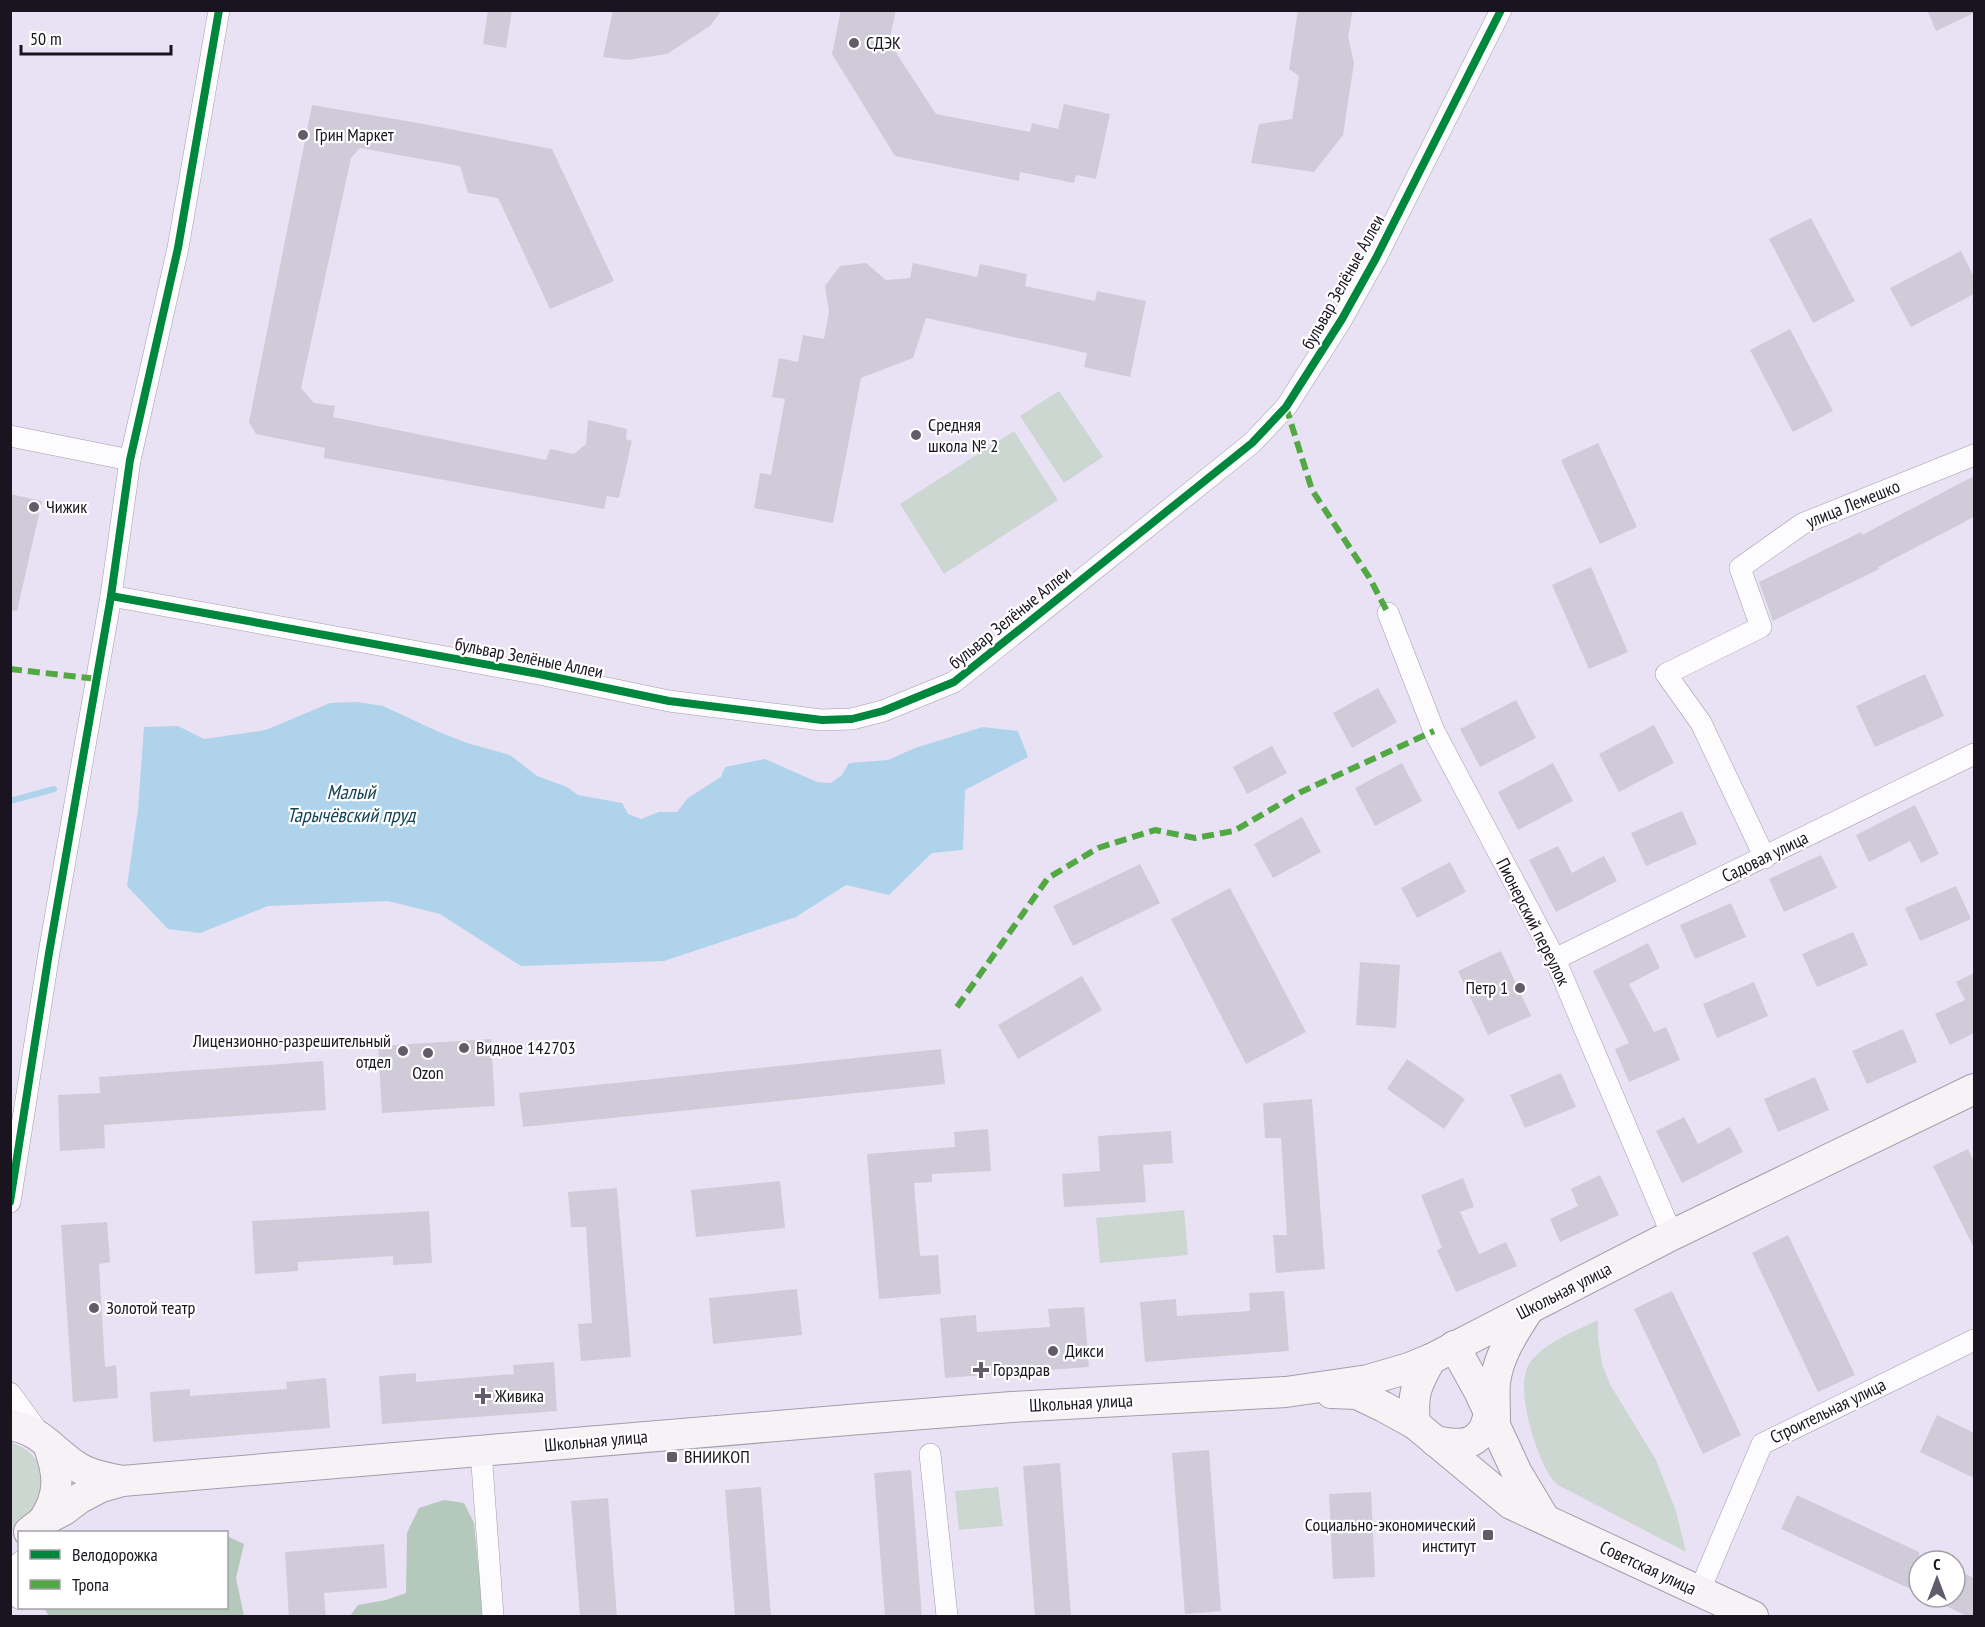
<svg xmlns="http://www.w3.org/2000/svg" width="1985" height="1627" viewBox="0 0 1985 1627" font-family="'PT Sans Narrow',sans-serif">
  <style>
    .green { fill: #ccd7d2 }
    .forest { fill: #b5c8bc }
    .water { fill: #aed3ea }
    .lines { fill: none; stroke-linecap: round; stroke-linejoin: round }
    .stream { stroke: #aed3ea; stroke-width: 6 }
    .building { fill: #d0cbd9 }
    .street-casing { stroke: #a39dab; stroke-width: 22 }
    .secondary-casing { stroke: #a39dab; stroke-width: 32 }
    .street { stroke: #fcfbfd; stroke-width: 21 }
    .secondary { stroke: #f7f2f6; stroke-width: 30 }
    .quiet { stroke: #52a843; stroke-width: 6; stroke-dasharray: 12 6; stroke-linecap: butt }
    .cycleway-casing { stroke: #fff; stroke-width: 11 }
    .cycleway { stroke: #00873e; stroke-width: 8 }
    .poi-dot { fill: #625c6a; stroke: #fff; stroke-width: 2 }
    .labels { text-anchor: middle; stroke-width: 4.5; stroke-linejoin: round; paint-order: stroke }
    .poi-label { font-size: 18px; fill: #191420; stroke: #fff; text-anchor: start }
    .street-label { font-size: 18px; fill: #191420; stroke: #fff }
    .water-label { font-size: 20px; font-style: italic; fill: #174558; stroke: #fff }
  </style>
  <rect width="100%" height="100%" fill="#e9e2f4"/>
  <g class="green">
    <path d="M1059 391 1103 457 1064 483 1020 416Z"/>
    <path d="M1014 431 1058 500 944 574 900 504Z"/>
    <path d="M1184 1210 1188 1255 1100 1263 1096 1218Z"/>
    <path d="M1598 1320V1338L1602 1364 1611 1386 1656 1460 1676 1511 1686 1552 1558 1485C1554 1481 1549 1476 1547 1471 1534 1447 1513 1383 1531 1361 1547 1341 1576 1331 1598 1320Z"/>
    <path d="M10 1442C44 1455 43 1471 42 1503L15 1529 11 1530Z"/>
    <path d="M998 1487 1003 1526 959 1530 955 1491Z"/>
  </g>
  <g class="forest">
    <path d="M444 1500 464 1503 474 1523 478 1564 484 1590 485 1616H350L358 1605 386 1600 406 1593 407 1533 419 1508Z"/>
    <path d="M227 1536 244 1544 236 1578 244 1616H49L44 1608H226Z"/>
  </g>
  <path class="water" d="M357 702 383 706 439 732 467 743 510 755 537 776 567 787 578 795 622 803 628 814 641 819 659 812H677L688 798 721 777 725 767 765 759 817 782 831 783 842 775 849 763 888 760 915 748 983 727 1018 731 1028 757 965 790 963 850 932 853 889 895 846 885 796 917 664 961 521 966 440 914 388 901 268 906 200 933 168 929 127 886 138 810 144 727 178 726 204 739 266 730 330 703Z"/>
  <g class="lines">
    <path class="stream" d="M10 801 54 789"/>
  </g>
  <g class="building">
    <path d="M488 10H512L506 48 483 44Z"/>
    <path d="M613 10 631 11 722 10 710 26 667 54 627 60 603 57Z"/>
    <path d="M841 10H896L889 42 936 114 1030 132 1032 123 1058 129 1064 104 1110 114 1096 179 1076 175 1074 183 1020 172 1019 181 895 156 832 54Z"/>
    <path d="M1298 10H1353L1348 37 1354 63 1343 135 1314 172 1251 163 1259 124 1292 119 1299 76 1289 69Z"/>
    <path d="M1927 10H1974V13L1936 31Z"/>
    <path d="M312 105 424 124 552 149 614 281 550 309 498 198 468 193 460 166 360 148 351 158 301 388 314 403 335 406 333 417 546 460 550 449 574 454 586 444 588 420 627 429 626 439 632 441 619 498 607 496 604 509 324 458 325 448 256 434 249 422Z"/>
    <path d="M1811 218 1855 301 1813 323 1769 239Z"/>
    <path d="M1961 251 1974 277V294L1911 327 1890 288Z"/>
    <path d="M866 263 886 280 910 278 913 263 977 277 980 264 1027 274 1025 286 1095 301 1097 291 1146 301 1130 377 1084 367 1087 353 926 318 913 358 861 378 833 523 754 508 760 473 771 475 785 399 772 397 779 358 798 362 803 335 824 339 829 312 825 286 840 266Z"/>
    <path d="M1790 329 1833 411 1793 432 1750 350Z"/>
    <path d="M1598 443 1637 527 1600 544 1561 460Z"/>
    <path d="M1974 476V517L1878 567 1879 569 1773 621 1759 582 1861 532 1862 535Z"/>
    <path d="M10 494 42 501 17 611 10 610Z"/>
    <path d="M1591 567 1628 652 1589 669 1552 585Z"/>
    <path d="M1925 674 1944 716 1875 747 1856 706Z"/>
    <path d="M1378 688 1397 722 1352 748 1333 713Z"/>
    <path d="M1516 700 1536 738 1480 767 1460 729Z"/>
    <path d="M1654 725 1674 763 1619 792 1599 754Z"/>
    <path d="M1272 746 1287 773 1247 794 1233 767Z"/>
    <path d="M1402 763 1422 801 1375 826 1355 788Z"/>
    <path d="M1553 763 1573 801 1518 830 1498 792Z"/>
    <path d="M1915 805 1939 854 1921 863 1910 841 1869 862 1856 835Z"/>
    <path d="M1682 811 1697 844 1646 866 1631 833Z"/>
    <path d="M1302 817 1321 852 1273 878 1254 844Z"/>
    <path d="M1558 846 1572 873 1604 856 1617 881 1556 912 1529 860Z"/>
    <path d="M1821 855 1837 888 1784 912 1769 879Z"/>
    <path d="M1450 862 1466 892 1417 918 1401 888Z"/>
    <path d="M1140 864 1160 903 1073 946 1053 906Z"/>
    <path d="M1956 886 1971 919 1920 941 1905 908Z"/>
    <path d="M1230 888 1306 1032 1246 1064 1171 919Z"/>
    <path d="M1731 903 1746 937 1695 959 1680 925Z"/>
    <path d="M1853 932 1868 965 1817 987 1802 954Z"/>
    <path d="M1648 943 1660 968 1629 984 1654 1032 1666 1027 1680 1060 1629 1082 1615 1049 1629 1043 1593 971Z"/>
    <path d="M1501 951 1531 1016 1488 1035 1458 971Z"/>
    <path d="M1360 962 1400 965 1396 1028 1356 1025Z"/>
    <path d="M1974 973V1033L1950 1045 1935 1014 1965 1000 1956 982Z"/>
    <path d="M1082 976 1102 1010 1018 1059 998 1025Z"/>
    <path d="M1754 982 1768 1016 1717 1038 1703 1004Z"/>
    <path d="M1903 1029 1917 1062 1867 1084 1852 1051Z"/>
    <path d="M491 1039 495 1106 382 1113 378 1046Z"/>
    <path d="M941 1049 945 1084 523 1127 519 1093Z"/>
    <path d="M1407 1059 1465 1099 1444 1129 1387 1089Z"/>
    <path d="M323 1061 326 1110 104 1125 105 1148 60 1151 58 1095 100 1093 99 1077Z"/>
    <path d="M1561 1073 1576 1107 1525 1128 1510 1095Z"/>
    <path d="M1815 1077 1829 1110 1778 1132 1764 1099Z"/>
    <path d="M1312 1099 1325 1269 1276 1273 1273 1235H1287L1281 1138H1265L1263 1103Z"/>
    <path d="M1684 1117 1698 1144 1730 1127 1743 1152 1682 1183 1656 1131Z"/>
    <path d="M988 1129 991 1171 932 1174V1182L914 1183 920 1256 938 1255 941 1294 879 1299 867 1154 955 1147 954 1132Z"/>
    <path d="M1171 1131 1173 1163 1143 1165 1146 1202 1064 1207 1062 1174 1100 1171 1098 1136Z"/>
    <path d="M1968 1149 1974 1162V1248L1933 1166Z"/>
    <path d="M1600 1175 1619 1215 1560 1242 1550 1219 1578 1206 1571 1189Z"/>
    <path d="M1463 1178 1474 1207 1460 1212 1479 1254 1506 1242 1517 1266 1456 1292 1437 1250 1442 1248 1421 1195Z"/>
    <path d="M780 1181 785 1228 696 1237 691 1190Z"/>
    <path d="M617 1188 631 1357 581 1361 578 1324 592 1323 586 1227H571L568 1192Z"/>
    <path d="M429 1211 432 1263 393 1265V1256L298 1262V1271L255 1274 252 1221Z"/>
    <path d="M107 1222 110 1262 99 1264 105 1367 116 1365 118 1398 73 1402 61 1225Z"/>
    <path d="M1788 1235 1855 1375 1818 1392 1752 1253Z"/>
    <path d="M797 1289 802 1335 713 1344 709 1298Z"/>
    <path d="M1284 1291 1289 1351 1145 1362 1140 1302 1176 1299 1177 1316 1250 1311 1249 1293Z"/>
    <path d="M1672 1291 1741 1435 1703 1454 1634 1309Z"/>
    <path d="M1084 1307 1089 1367 945 1378 940 1318 976 1315 977 1332 1050 1327 1048 1309Z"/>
    <path d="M554 1362 557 1411 382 1424 379 1376 416 1373V1382L514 1374 513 1365Z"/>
    <path d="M326 1378 330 1428 153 1442 150 1392 190 1389V1396L287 1389 286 1382Z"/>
    <path d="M1937 1415 1974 1433V1478L1920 1452Z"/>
    <path d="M1209 1450 1221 1611 1185 1614 1172 1453Z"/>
    <path d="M1060 1463 1071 1617H1035L1023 1466Z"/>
    <path d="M911 1470 922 1617H885L874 1473Z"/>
    <path d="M761 1487 771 1617H735L725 1490Z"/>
    <path d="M1371 1492 1375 1577 1333 1579 1329 1494Z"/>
    <path d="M1797 1495 1919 1552V1593L1781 1529Z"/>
    <path d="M608 1498 617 1617H580L571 1501Z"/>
    <path d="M384 1544 387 1588 324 1593 326 1617H289L285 1552Z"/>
    <path d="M1955 1569 1974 1578V1617H1969L1927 1597H1955Z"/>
  </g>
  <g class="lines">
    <g class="street-casing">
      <g id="street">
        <path d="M10 436 130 460"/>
        <path d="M111 596 539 674 669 701 822 720 852 719 883 711 954 682 1252 443 1286 407 1342 319 1376 258 1501 10"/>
        <path d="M1388 613 1434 731 1555 959 1672 1235"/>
        <path d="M1765 858 1701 723 1666 674 1761 627 1740 568 1802 524 1974 455"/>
        <path d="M1555 959 1974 754"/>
        <path d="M10 1202 49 953 111 596 130 460 178 248 219 10"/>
        <path d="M10 1393 41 1436"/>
        <path d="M481 1451 493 1616"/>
        <path d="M930 1454 947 1616"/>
        <path d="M20 1562C15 1574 15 1586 20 1599"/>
        <path d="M1699 1592 1762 1444 1974 1340"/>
      </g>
    </g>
    <g class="secondary-casing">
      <g id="secondary">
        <path d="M1454 1346 1479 1391 1517 1473 1544 1518"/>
        <path d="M1331 1393 1357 1394 1384 1407 1415 1424 1511 1504 1753 1616"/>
        <path d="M1495 1420C1495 1408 1494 1394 1495 1382 1499 1354 1514 1332 1529 1309"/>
        <path d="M1415 1424C1412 1394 1416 1385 1431 1359"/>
        <path d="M10 1425C41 1429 56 1455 81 1469 93 1476 109 1478 122 1481"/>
        <path d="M1435 1441C1451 1444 1470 1448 1481 1433 1485 1429 1487 1420 1489 1415"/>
        <path d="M43 1521C61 1494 59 1474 48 1444"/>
        <path d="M29 1532 43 1521 64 1510 80 1498 101 1487 122 1481 872 1418 1012 1407 1286 1392 1368 1380 1409 1368 1431 1359 1672 1235 1974 1089"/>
      </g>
    </g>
    <use href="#street" class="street"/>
    <use href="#secondary" class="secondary"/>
    <g class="quiet">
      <path d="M1286 407 1312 490 1369 577 1388 613"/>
      <path d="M10 669 97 679"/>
      <path d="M957 1007 1048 878 1098 848 1155 830 1195 838 1234 831 1301 792 1434 731"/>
    </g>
    <g class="cycleway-casing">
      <g id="cycleway">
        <path d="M111 596 539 674 669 701 822 720 852 719 883 711 954 682 1252 443 1286 407 1342 319 1376 258 1501 10"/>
        <path d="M10 1202 49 953 111 596 130 460 178 248 219 10"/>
      </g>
    </g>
    <use href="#cycleway" class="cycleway"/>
  </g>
  <g class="poi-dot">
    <circle cx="854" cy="43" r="6"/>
    <circle cx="303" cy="135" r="6"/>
    <circle cx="916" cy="435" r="6"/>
    <circle cx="34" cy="507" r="6"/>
    <circle cx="1520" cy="988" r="6"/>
    <circle cx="464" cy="1048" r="6"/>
    <circle cx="403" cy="1051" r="6"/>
    <circle cx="428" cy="1053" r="6"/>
    <circle cx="94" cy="1308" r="6"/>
    <circle cx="1053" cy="1351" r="6"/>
    <path d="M978 1361h6v6h6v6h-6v6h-6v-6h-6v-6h6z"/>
    <path d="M480 1387h6v6h6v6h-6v6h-6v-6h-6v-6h6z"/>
    <rect x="666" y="1451" width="12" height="12" rx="3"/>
    <rect x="1482" y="1529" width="12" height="12" rx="3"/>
  </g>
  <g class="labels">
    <g class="poi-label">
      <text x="866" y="49">СДЭК</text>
      <text x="315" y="141">Грин Маркет</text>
      <text x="928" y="431">Средняя<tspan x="928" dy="21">школа № 2</tspan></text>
      <text x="46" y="513">Чижик</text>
      <text x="1508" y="994" text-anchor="end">Петр 1</text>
      <text x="391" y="1047" text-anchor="end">Лицензионно-разрешительный<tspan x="391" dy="21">отдел</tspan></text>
      <text x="476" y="1054">Видное 142703</text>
      <text x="428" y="1079" text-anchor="middle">Ozon</text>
      <text x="106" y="1314">Золотой театр</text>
      <text x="1065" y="1357">Дикси</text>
      <text x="993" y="1376">Горздрав</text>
      <text x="495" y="1402">Живика</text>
      <text x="684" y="1463">ВНИИКОП</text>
      <text x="1476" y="1531" text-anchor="end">Социально-экономический<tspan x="1476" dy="21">институт</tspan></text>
    </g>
    <g class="street-label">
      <text transform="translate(1343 282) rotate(-61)" y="6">бульвар Зелёные Аллеи</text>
      <text transform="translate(1853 504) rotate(-22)" y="6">улица Лемешко</text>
      <text transform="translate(1010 618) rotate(-39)" y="6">бульвар Зелёные Аллеи</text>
      <text transform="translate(529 658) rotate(11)" y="6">бульвар Зелёные Аллеи</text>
      <text transform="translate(1765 857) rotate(-26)" y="6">Садовая улица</text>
      <text transform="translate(1533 922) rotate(63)" y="6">Пионерский переулок</text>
      <text transform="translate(1564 1291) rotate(-27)" y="6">Школьная улица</text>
      <text transform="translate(1081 1403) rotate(-3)" y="6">Школьная улица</text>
      <text transform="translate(1828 1411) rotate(-26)" y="6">Строительная улица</text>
      <text transform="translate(596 1441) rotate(-5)" y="6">Школьная улица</text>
      <text transform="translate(1648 1568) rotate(25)" y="6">Советская улица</text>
    </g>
    <g class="water-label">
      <text x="351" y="799">Малый<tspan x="351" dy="23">Тарычёвский пруд</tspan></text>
    </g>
  </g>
  <rect width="1985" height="1627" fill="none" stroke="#191420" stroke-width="24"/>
  <rect x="18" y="1531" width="210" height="78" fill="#ffffff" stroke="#a3a1a6" stroke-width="1.5"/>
  <rect x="30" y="1550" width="30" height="9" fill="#00873e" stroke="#a3a1a6" stroke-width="1.5"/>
  <text x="72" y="1561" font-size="18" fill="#191420">Велодорожка</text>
  <rect x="30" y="1580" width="30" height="9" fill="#52a843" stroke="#a3a1a6" stroke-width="1.5"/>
  <text x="72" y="1591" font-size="18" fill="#191420">Тропа</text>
  <g transform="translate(1937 1579)"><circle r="28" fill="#ffffff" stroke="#a3a1a6" stroke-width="1.5"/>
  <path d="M0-4.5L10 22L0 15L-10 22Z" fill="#625c6a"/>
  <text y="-9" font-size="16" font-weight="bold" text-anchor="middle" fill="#191420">С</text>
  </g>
  <path d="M21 45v9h150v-9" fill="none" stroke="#191420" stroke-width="3"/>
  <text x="30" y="45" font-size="18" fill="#191420" stroke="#ffffff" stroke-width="4.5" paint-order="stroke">50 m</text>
</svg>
